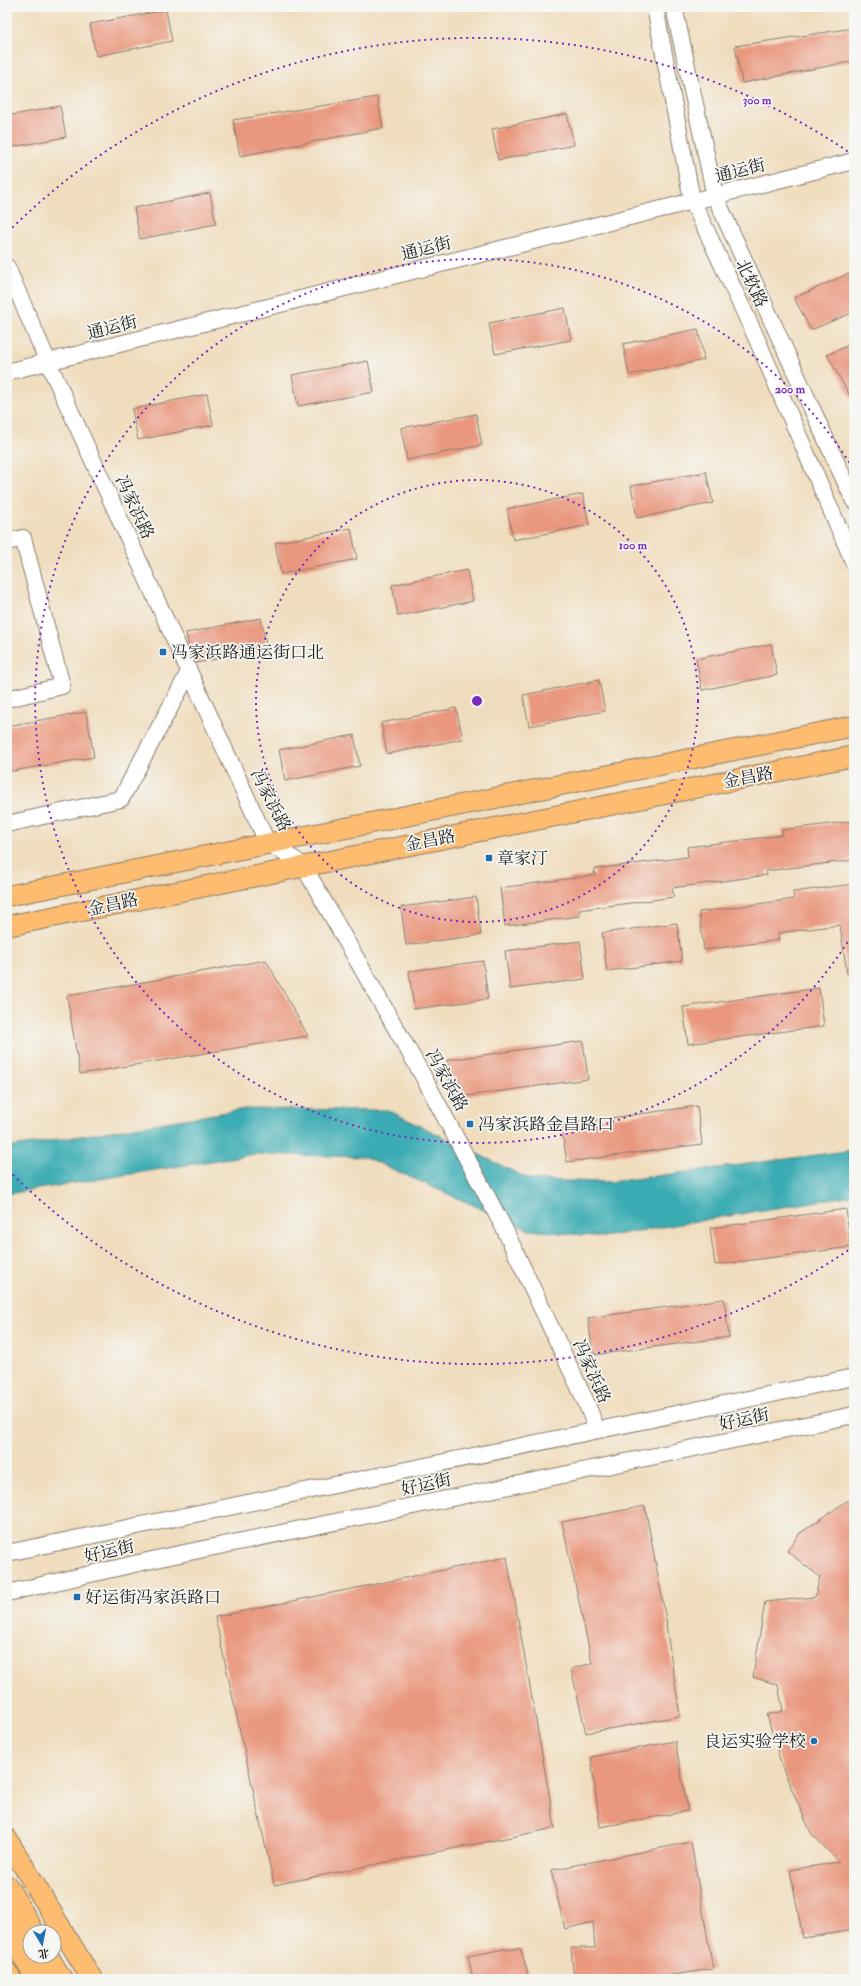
<svg xmlns="http://www.w3.org/2000/svg" width="861" height="1986" viewBox="0 0 861 1986" font-family="'IM FELL Double Pica','Noto Serif SC',serif">
  <style>
    .water { fill: #3bacb3; stroke: #2c6468 }
    .building { fill: #e9987f }
    .lines { fill: none; stroke-linecap: round; stroke-linejoin: round }
    .minor-casing { stroke: #867c6d; stroke-width: 18 }
    .major-casing { stroke: #867c6d; stroke-width: 22 }
    .highway-casing { stroke: #867c6d; stroke-width: 24 }
    .minor { stroke: #fff; stroke-width: 16 }
    .major { stroke: #fdbc6f; stroke-width: 20 }
    .highway { stroke: #fdbc6f; stroke-width: 22 }
    .ring { fill: none; stroke: #7b2cbf; stroke-width: 2; stroke-dasharray: 2 4 }
    .poi-dot { fill: #1f6fb2; stroke: #f6f6f2; stroke-width: 1.5 }
    .labels { text-anchor: middle; stroke-width: 3.5; stroke-linejoin: round; paint-order: stroke }
    .street-label { font-size: 17px; fill: #1c1c1c; stroke: #f6f6f2 }
    .poi-label { font-size: 17px; fill: #1c1c1c; stroke: #f6f6f2; text-anchor: start }
    .centre { fill: #7b2cbf; stroke: #f6f6f2; stroke-width: 2 }
    .ring-label { font-size: 12px; text-anchor: middle; font-weight: bold; fill: #7b2cbf; stroke: #f6f6f2; stroke-width: 3.5; stroke-linejoin: round; paint-order: stroke }
  </style>
  <rect width="100%" height="100%" fill="#f6f6f2"/>
  <filter id="ink" filterUnits="userSpaceOnUse"><feTurbulence type="fractalNoise" baseFrequency=".025" numOctaves="2"/><feDisplacementMap in="SourceGraphic" scale="8" xChannelSelector="R" yChannelSelector="G"/><feConvolveMatrix kernelMatrix="1 2 1 2 8 2 1 2 1" color-interpolation-filters="sRGB"/></filter>
  <filter id="wash" filterUnits="userSpaceOnUse"><feTurbulence type="fractalNoise" baseFrequency=".012" numOctaves="4" result="noise"/><feDisplacementMap in="SourceGraphic" scale="16" xChannelSelector="R" yChannelSelector="G"/><feGaussianBlur stdDeviation="0.9" result="paint"/><feColorMatrix in="noise" values="0 0 0 0 0 0 0 0 0 0 0 0 0 0 0 0 0 1.4 0 .05"/><feComposite in="paint" operator="in"/></filter>
  <g filter="url(#wash)">
    <rect width="100%" height="100%" fill="#f0ddbe"/>
    <path class="water" d="M245 1109 388 1110 531 1180 610 1182 854 1150V1195L603 1237 529 1230 365 1157 255 1154 7 1194V1148Z"/>
    <g id="blocks">
      <g class="building">
        <path d="M166 10 172 41 96 56 90 24Z"/>
        <path d="M854 28V61L742 83 735 46Z"/>
        <path d="M377 97 383 128 240 156 233 120Z"/>
        <path d="M60 106 66 137 7 148V116Z"/>
        <path d="M567 114 574 145 498 160 492 129Z"/>
        <path d="M210 193 216 224 140 239 134 208Z"/>
        <path d="M854 271V312L811 330 794 298Z"/>
        <path d="M565 308 571 340 495 354 489 323Z"/>
        <path d="M698 329 704 360 629 375 623 344Z"/>
        <path d="M854 343V403L827 355Z"/>
        <path d="M368 361 374 392 298 406 292 375Z"/>
        <path d="M207 394 213 425 138 440 132 409Z"/>
        <path d="M476 414 482 445 407 460 401 428Z"/>
        <path d="M706 472 713 503 637 518 631 486Z"/>
        <path d="M583 494 589 525 513 540 507 509Z"/>
        <path d="M351 528 357 559 281 574 275 543Z"/>
        <path d="M467 570 473 601 398 616 392 585Z"/>
        <path d="M261 618 267 649 196 663 189 647 186 633Z"/>
        <path d="M771 644 777 675 702 690 696 659Z"/>
        <path d="M599 680 605 711 529 726 523 695Z"/>
        <path d="M456 708 463 739 387 754 381 723Z"/>
        <path d="M86 712 94 757 7 772V726Z"/>
        <path d="M354 735 360 766 285 781 279 750Z"/>
        <path d="M854 821V860L766 871 767 875 672 888 674 897 579 910 580 916 505 926 500 888 595 875 594 869 688 857 687 847 783 835 782 830Z"/>
        <path d="M854 884V973L847 974 840 925 778 933 779 940 704 950 699 912 794 899 793 892Z"/>
        <path d="M476 897 481 935 406 945 401 907Z"/>
        <path d="M677 923 682 961 607 971 602 933Z"/>
        <path d="M580 941 585 979 510 989 505 951Z"/>
        <path d="M266 960 308 1036 80 1074 67 996Z"/>
        <path d="M483 961 488 999 414 1009 409 971Z"/>
        <path d="M819 988 824 1026 688 1044 683 1007Z"/>
        <path d="M583 1041 588 1079 452 1098 447 1060Z"/>
        <path d="M697 1106 702 1144 567 1162 561 1125Z"/>
        <path d="M846 1209 851 1247 715 1265 710 1228Z"/>
        <path d="M724 1299 729 1337 593 1355 588 1318Z"/>
        <path d="M854 1496V1930L803 1938 790 1870 839 1862 811 1833 782 1767 767 1715 783 1711 778 1685 753 1677 765 1602 815 1597 820 1577 787 1551 799 1534Z"/>
        <path d="M645 1506 667 1625H666L680 1716 586 1733 571 1669 592 1663 562 1522Z"/>
        <path d="M507 1557 555 1828 274 1885 215 1617Z"/>
        <path d="M675 1741 688 1811 600 1827 591 1757Z"/>
        <path d="M691 1842 713 1969 647 1979H574L571 1948H595L593 1922 565 1929 551 1870Z"/>
        <path d="M505 1949H521L529 1979H473L468 1956Z"/>
      </g>
    </g>
  </g>
  <g filter="url(#ink)">
    <use href="#blocks" fill-opacity="0" stroke="#867c6d" stroke-width="1"/>
    <g class="lines">
      <g class="minor-casing">
        <g id="minor">
          <path d="M655 7 692 200 755 335 854 563"/>
          <path d="M674 7 715 196 854 501"/>
          <path d="M7 267 48 362 267 842 303 865 423 1076 504 1228 586 1402 597 1430"/>
          <path d="M7 372 854 161"/>
          <path d="M7 542 23 538 62 686 7 699"/>
          <path d="M7 824 121 799 189 672"/>
          <path d="M7 1553 854 1377"/>
          <path d="M7 1593 165 1557 854 1415"/>
        </g>
      </g>
      <g class="major-casing">
        <g id="major">
          <path d="M7 896 854 726"/>
          <path d="M7 926 854 756"/>
          <path d="M7 1839 92 1979"/>
          <path d="M7 1972 11 1979"/>
        </g>
      </g>
      <g class="highway-casing">
        <g id="highway">
          <path d="M7 1887 33 1932"/>
          <path d="M7 1927 37 1979"/>
          <path d="M47 1956 61 1979"/>
        </g>
      </g>
      <use href="#minor" class="minor"/>
      <use href="#major" class="major"/>
      <use href="#highway" class="highway"/>
    </g>
  </g>
  <g class="ring">
    <circle cx="477" cy="701" r="221"/>
    <path d="M854 932A442 442 0 1 1 854 470"/>
    <path d="M853 1247A663 663 0 0 1 8 1170M8 232A663 663 0 0 1 853 155"/>
  </g>
  <g class="poi-dot">
    <rect x="159" y="648" width="8" height="8" rx="2"/>
    <rect x="485" y="854" width="8" height="8" rx="2"/>
    <rect x="466" y="1120" width="8" height="8" rx="2"/>
    <rect x="73" y="1593" width="8" height="8" rx="2"/>
    <circle cx="814" cy="1741" r="4"/>
  </g>
  <g class="labels">
    <g class="street-label">
      <text transform="translate(740 170) rotate(-14)" y="6">通运街</text>
      <text transform="translate(426 248) rotate(-14)" y="6">通运街</text>
      <text transform="translate(752 283) rotate(65)" y="6">北软路</text>
      <text transform="translate(112 327) rotate(-14)" y="6">通运街</text>
      <text transform="translate(135 507) rotate(65)" y="6">冯家浜路</text>
      <text transform="translate(748 777) rotate(-11)" y="6">金昌路</text>
      <text transform="translate(271 800) rotate(63)" y="6">冯家浜路</text>
      <text transform="translate(430 840) rotate(-11)" y="6">金昌路</text>
      <text transform="translate(113 904) rotate(-12)" y="6">金昌路</text>
      <text transform="translate(447 1080) rotate(61)" y="6">冯家浜路</text>
      <text transform="translate(592 1371) rotate(66)" y="6">冯家浜路</text>
      <text transform="translate(744 1419) rotate(-12)" y="6">好运街</text>
      <text transform="translate(426 1484) rotate(-12)" y="6">好运街</text>
      <text transform="translate(109 1551) rotate(-13)" y="6">好运街</text>
    </g>
    <g class="poi-label">
      <text x="171" y="658">冯家浜路通运街口北</text>
      <text x="497" y="864">章家汀</text>
      <text x="478" y="1130">冯家浜路金昌路口</text>
      <text x="85" y="1603">好运街冯家浜路口</text>
      <text x="806" y="1747" text-anchor="end">良运实验学校</text>
    </g>
  </g>
  <circle cx="477" cy="701" r="6" class="centre"/>
  <g class="ring-label">
    <text x="757" y="104">300 m</text>
    <text x="790" y="393">200 m</text>
    <text x="633" y="549">100 m</text>
  </g>
  <rect width="861" height="1986" fill="none" stroke="#f6f6f2" stroke-width="24"/>
  <g transform="translate(42 1944) rotate(170)"><circle r="19" fill="#f6f6f2" stroke="#9f9f9c"/>
  <path d="M0-3L7 15L0 10L-7 15Z" fill="#1f6fb2"/>
  <text y="-6" font-size="11" font-weight="bold" text-anchor="middle" fill="#1c1c1c">北</text>
  </g>
</svg>
